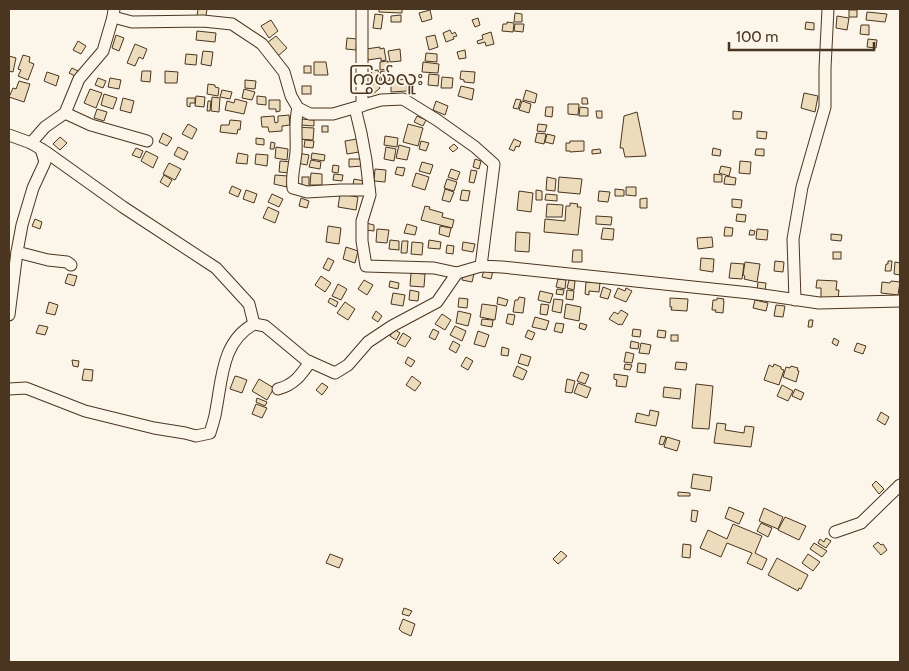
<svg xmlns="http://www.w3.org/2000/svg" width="909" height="671" viewBox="0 0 909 671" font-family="Cabin,'Noto Sans Myanmar',sans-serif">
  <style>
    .building { fill: #ecdcbc; stroke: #4a3520 }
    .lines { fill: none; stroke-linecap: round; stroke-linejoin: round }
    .minor-casing { stroke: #4a3520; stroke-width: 13 }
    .minor { stroke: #fbf6e9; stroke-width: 11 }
    .labels { text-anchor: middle; stroke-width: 4; stroke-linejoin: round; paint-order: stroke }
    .quarter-label { font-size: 19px; fill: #4a3520; stroke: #fbf6e9 }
  </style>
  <rect width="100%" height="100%" fill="#fbf6e9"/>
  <g class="building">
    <path d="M198 9H207L206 16H197Z"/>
    <path d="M379 9H402V13L379 12Z"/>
    <path d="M430 10 432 19 422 22 419 13Z"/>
    <rect x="849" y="10" width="8" height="7"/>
    <path d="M867 12 887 14 885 22 866 20Z"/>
    <path d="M515 13 522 14V22H514Z"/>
    <path d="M375 14 383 15 381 29 373 28Z"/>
    <path d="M401 15V22H391V16Z"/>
    <path d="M837 16 849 18 847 30 836 28Z"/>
    <path d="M478 18 480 25 475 27 472 20Z"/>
    <path d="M271 20 278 31 269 38 261 26Z"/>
    <path d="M507 22 514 23 513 32 502 31 503 24H507Z"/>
    <path d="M806 22 814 23V30L805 29Z"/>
    <path d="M515 24H524L523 32 514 31Z"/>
    <path d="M861 25H869V35L860 34Z"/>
    <path d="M450 30 452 34 455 32 457 36 453 37 454 39 446 42 443 33Z"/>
    <path d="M197 31 216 33 215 42 196 40Z"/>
    <path d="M491 32 494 44 486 46 485 42 478 44 477 41 483 39 482 35Z"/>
    <path d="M116 35 124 38 119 51 112 48Z"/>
    <path d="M435 35 438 47 429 50 426 37Z"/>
    <path d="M276 36 287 48 278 56 267 43Z"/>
    <path d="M347 38 357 39 356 50 346 49Z"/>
    <path d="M868 39 877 40 876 48 867 47Z"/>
    <path d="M78 41 86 46 81 54 73 50Z"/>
    <path d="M135 44 147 49 143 59 139 57 135 66 127 63Z"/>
    <path d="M380 47V49L384 48 386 60 381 61V58L368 60 366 49Z"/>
    <path d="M400 49 401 61 390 62 388 51Z"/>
    <path d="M465 50 466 58 459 59 457 52Z"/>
    <path d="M203 51 213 52 211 66 201 64Z"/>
    <path d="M426 53 437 54V62L425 61Z"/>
    <path d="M186 54 197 55 196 65 185 64Z"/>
    <path d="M23 55 30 57 29 62 34 64 28 80 18 76 21 70 18 69Z"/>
    <path d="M9 56 16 58 13 72 9 71Z"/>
    <path d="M388 61V69L380 70V62Z"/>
    <path d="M314 62H326L328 75H314Z"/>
    <path d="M423 62 439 64 438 73 422 72Z"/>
    <rect x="304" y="66" width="7" height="7"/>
    <path d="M72 68 78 71 75 76 69 73Z"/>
    <path d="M378 70 380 81H377L376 78H373L371 71Z"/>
    <path d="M388 70 390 80 382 82 380 72Z"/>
    <path d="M142 71H151L150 82 141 81Z"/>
    <path d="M165 71 178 72 177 83H165Z"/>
    <path d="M461 71 475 72 474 83 464 82V80L460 79Z"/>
    <path d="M47 72 59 76 56 86 44 81Z"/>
    <path d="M429 74 439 75 438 86 428 85Z"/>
    <path d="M442 77 453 78 452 88H441Z"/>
    <path d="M98 78 106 81 103 88 95 85Z"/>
    <path d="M110 78 121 80 119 89 108 87Z"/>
    <path d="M407 79V91L391 92V80Z"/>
    <path d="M245 80 256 81 255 89 245 88Z"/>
    <path d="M19 81 30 84 24 102 9 97 13 88 16 89Z"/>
    <path d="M376 82 380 88 372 95 367 89Z"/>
    <path d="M208 84 215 85V87L219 88 218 96 207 94Z"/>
    <rect x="302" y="86" width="9" height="8"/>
    <path d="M461 86 474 89 472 100 458 96Z"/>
    <path d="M90 89 102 93 96 108 84 103Z"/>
    <path d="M244 89 255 92 252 100 242 98Z"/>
    <path d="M222 90 232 92 230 99 220 97Z"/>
    <path d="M526 90 537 94 535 103 523 100Z"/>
    <path d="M804 93 818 96 815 112 801 108Z"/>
    <path d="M104 94 117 98 113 109 101 105Z"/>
    <path d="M196 96 205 97 204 107 195 106Z"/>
    <path d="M257 96 266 97V105L257 104Z"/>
    <path d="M212 97 220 98 219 112 211 111Z"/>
    <path d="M123 98 134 101 131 113 120 110Z"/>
    <path d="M187 98H195V103H190V107L187 106Z"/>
    <path d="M582 98H587L588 104H582Z"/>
    <path d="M235 99 247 102 244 114 225 110 227 101 234 103Z"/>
    <path d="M516 99 521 100 518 109 513 108Z"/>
    <path d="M269 100H280V111L276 112V109H269Z"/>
    <path d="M208 101H211L210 111H207Z"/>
    <path d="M436 101 448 106 445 115 433 110Z"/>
    <path d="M522 101 531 104 529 113 519 110Z"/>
    <path d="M568 104H579L578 115 568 114Z"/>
    <path d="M546 107H553L552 117 545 116Z"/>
    <path d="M580 107 588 108V116H579Z"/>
    <path d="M97 109 107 112 104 121 94 118Z"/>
    <path d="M596 111H602V118H597Z"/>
    <path d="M733 111 742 112 741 119H733Z"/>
    <path d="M637 112 646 156 625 157 623 148H620L624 116Z"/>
    <path d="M289 115 290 125 282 126V131L269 132 268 127H262L261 117 274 116 275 123 278 122V116Z"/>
    <path d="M417 116 426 120 423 126 414 122Z"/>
    <path d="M300 119 314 120V126L300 125Z"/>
    <path d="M230 120 241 121 240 130 238 129 237 134 220 132 221 125H229Z"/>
    <path d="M188 124 197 129 192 139 182 134Z"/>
    <path d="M408 124 423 128 418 146 403 142Z"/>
    <path d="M538 124 547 125 545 132 537 131Z"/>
    <rect x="322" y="126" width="6" height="6"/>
    <path d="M296 127 314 128 313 140 298 139Z"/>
    <path d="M757 131 767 132 766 139 757 138Z"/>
    <path d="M163 133 172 138 167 146 159 142Z"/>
    <path d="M537 133 546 134 544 144 535 142Z"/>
    <path d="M547 134 555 136 553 144 545 142Z"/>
    <path d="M385 136 398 138 397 147 384 145Z"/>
    <path d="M60 137 67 143 60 150 53 144Z"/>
    <path d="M256 138 264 139V145L256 144Z"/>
    <path d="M357 139 359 152 347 154 345 141Z"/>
    <path d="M514 139 521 142 519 147 516 146 514 151 509 149Z"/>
    <path d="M305 140 314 141 313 148 304 147Z"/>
    <path d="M421 141 429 143 426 151 419 149Z"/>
    <path d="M570 141H584V151L570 152V151H566V143H570Z"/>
    <path d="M271 142 275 143 274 149H270Z"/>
    <path d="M454 144 458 148 453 152 449 148Z"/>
    <path d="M399 145 410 148 407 160 396 158Z"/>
    <path d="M178 147 188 152 184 160 174 155Z"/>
    <path d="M276 147 288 149 287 160 275 158Z"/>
    <path d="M386 147 396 149 394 161 384 159Z"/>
    <path d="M136 148 143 151 140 158 132 155Z"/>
    <path d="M713 148 721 150 720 156 712 155Z"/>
    <path d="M600 149 601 153 592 154V150Z"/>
    <path d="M756 149H764V156L755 155Z"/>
    <path d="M146 151 158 157 153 168 141 161Z"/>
    <path d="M238 153 248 155 247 164 236 163Z"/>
    <path d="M298 153 309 155 307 165 297 163Z"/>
    <path d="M312 153 325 155 324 161 311 159Z"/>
    <path d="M256 154 268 155 267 166 255 164Z"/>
    <path d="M349 159H362L363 166 349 167Z"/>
    <path d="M475 159 481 161 479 169 473 167Z"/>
    <path d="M311 160 321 162 320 169 309 167Z"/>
    <path d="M280 161 292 162 290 173 279 172Z"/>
    <path d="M740 161 751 162 750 174 739 173Z"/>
    <path d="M422 162 433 165 430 174 419 171Z"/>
    <path d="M169 163 181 169 175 180 163 174Z"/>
    <path d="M333 165 339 166 338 173 332 172Z"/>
    <path d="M721 166 731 168 729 176 719 173Z"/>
    <path d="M397 167 405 168 403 176 395 174Z"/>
    <path d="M375 169 386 170 385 182 374 181Z"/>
    <path d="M451 169 460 172 457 180 448 177Z"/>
    <path d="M471 170 477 171 474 183 469 182Z"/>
    <path d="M311 173 322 174V185H310Z"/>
    <path d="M416 173 429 177 425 190 412 186Z"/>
    <path d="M334 174 343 175 342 181 333 180Z"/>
    <path d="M714 174 722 175V182H714Z"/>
    <path d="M164 175 172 180 168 187 160 182Z"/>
    <path d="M275 175 288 176 287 187 274 184Z"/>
    <path d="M726 176 736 178 735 185 724 184 725 177Z"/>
    <rect x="302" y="177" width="7" height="11"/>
    <path d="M547 177 556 179 555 191 546 190Z"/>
    <path d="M559 177 582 179 580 194 558 192Z"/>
    <path d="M354 179 364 181 362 187 353 185Z"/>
    <path d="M447 179 457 182 454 191 444 188Z"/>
    <path d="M232 186 241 190 238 197 229 193Z"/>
    <path d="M626 187H636V196L626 195Z"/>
    <path d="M445 189 454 192 450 202 442 200Z"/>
    <path d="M615 189 624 190V196H615Z"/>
    <path d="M246 190 257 194 254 203 243 199Z"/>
    <path d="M462 190 470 191 468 201 460 200Z"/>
    <path d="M536 190 542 191V200H536Z"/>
    <path d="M519 191 533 193 531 212 517 210Z"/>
    <path d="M599 191 610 192 608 202 598 201Z"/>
    <path d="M272 194 283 199 279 207 268 202Z"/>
    <path d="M340 194 358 197 356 210 338 207Z"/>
    <path d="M546 194 557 195V201L545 200Z"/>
    <path d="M301 198 309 201 307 208 299 206Z"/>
    <path d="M647 198V208H640V199Z"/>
    <path d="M732 199 742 200 741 208 732 207Z"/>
    <path d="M570 203 578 204 577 207H581L578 235 544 232 545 219 565 221 566 206H570Z"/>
    <path d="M547 204 563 205 562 217H546Z"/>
    <path d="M425 206 430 207 429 209 443 213 442 217 454 220 452 228 421 220Z"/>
    <path d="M268 207 279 212 275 223 263 218Z"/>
    <path d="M737 214 746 215 745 222 736 221Z"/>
    <path d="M596 216 612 217 611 225 596 224Z"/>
    <path d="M35 219 42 222 40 229 32 226Z"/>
    <path d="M366 223 374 225V231L365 230Z"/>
    <path d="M407 224 417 227 415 235 404 233Z"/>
    <path d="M328 226 341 228 339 244 326 242Z"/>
    <path d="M440 226 451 228 449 237 439 234Z"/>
    <path d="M725 227 733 228 732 236H724Z"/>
    <path d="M603 228 614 229 613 240 601 239Z"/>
    <path d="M377 229 389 230 387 243 376 242Z"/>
    <path d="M757 229 768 230 767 240 756 239Z"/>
    <path d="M750 230 755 231 754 235H749Z"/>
    <path d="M516 232 530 233 529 252 515 251Z"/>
    <path d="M831 234 842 235 841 241 831 240Z"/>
    <path d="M712 237 713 247 698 249 697 238Z"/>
    <path d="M390 240 399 241V250L389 249Z"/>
    <path d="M429 240 441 242 440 249 428 248Z"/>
    <path d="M402 241H408L407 253H401Z"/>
    <path d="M412 242 423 243 422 255 411 254Z"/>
    <path d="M463 242 475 244 473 252 462 250Z"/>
    <path d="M447 245 454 246 453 254 446 253Z"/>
    <path d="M346 247 358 251 355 263 343 259Z"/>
    <path d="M573 250H582V262H572Z"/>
    <rect x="833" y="252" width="8" height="7"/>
    <path d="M328 258 334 261 329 271 323 268Z"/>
    <path d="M701 258 714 259 713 272 700 270Z"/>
    <path d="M775 261 784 262 783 272 774 271Z"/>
    <path d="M888 261H892L891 271H885L886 264H888Z"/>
    <path d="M745 262 760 264 757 282 744 279 745 276 743 275Z"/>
    <path d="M895 262 900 263V275L894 274Z"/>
    <path d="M731 263 744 264 742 279 729 278Z"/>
    <path d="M484 270 493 271 491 279 482 277Z"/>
    <path d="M464 272 474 274 472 282 462 280Z"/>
    <path d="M411 273 425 274 424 287 410 286Z"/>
    <path d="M68 274 77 276 74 286 65 283Z"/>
    <path d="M321 276 331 283 325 292 315 285Z"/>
    <path d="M558 279 566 280 565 289 556 287Z"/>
    <path d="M364 280 373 285 367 295 358 289Z"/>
    <path d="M569 280 575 281 574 290 567 288Z"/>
    <path d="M817 280 837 281 836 290H839L838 299 821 298V288H816Z"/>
    <path d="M390 281 399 283 398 289 389 287Z"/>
    <path d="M891 281 900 282 898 295 881 293 882 282 890 283Z"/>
    <path d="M586 282 600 283 599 292 589 291V295L585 294Z"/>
    <path d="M758 282 766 283 765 291 757 290Z"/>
    <path d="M338 284 347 289 341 300 332 296Z"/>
    <path d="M603 287 611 290 608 299 600 297Z"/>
    <path d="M618 288 625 291 626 288 632 291 626 302 614 297Z"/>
    <path d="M557 289 564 290 563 295 556 294Z"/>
    <path d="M410 290 419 292 418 301 409 300Z"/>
    <path d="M567 290 574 291 573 300 566 299Z"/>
    <path d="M540 291 553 294 550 303 538 300Z"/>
    <path d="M393 293 405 295 403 306 391 304Z"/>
    <path d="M498 297 508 300 506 306 497 304Z"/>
    <path d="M519 297 525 298 523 313 513 312 515 300H518Z"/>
    <path d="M330 298 338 302 336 307 328 302Z"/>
    <path d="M459 298 468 299 467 308 458 307Z"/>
    <path d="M670 298 688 299 687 311 671 310 672 307H670Z"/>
    <path d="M717 298 724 299 723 301H724L723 313 715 312 716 310H712L713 300H717Z"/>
    <path d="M554 299 563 300 561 313 552 311Z"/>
    <path d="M755 300 768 303 766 311 753 308Z"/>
    <path d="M49 302 58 305 55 315 46 313Z"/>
    <path d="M345 302 355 309 348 320 337 313Z"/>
    <path d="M482 304 497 306 495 320 480 317Z"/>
    <path d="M541 304 549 305 547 315 540 314Z"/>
    <path d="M566 304 581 307 579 321 564 318Z"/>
    <path d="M776 305 785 306 783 317 774 316Z"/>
    <path d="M621 310 628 314 622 325 620 324 619 325 609 319 614 312 618 314Z"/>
    <path d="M376 311 382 316 378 322 372 318Z"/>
    <path d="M458 311 471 314 468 326 456 323Z"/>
    <path d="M442 314 451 320 445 330 435 324Z"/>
    <path d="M508 314 515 315 513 325 506 323Z"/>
    <path d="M535 317 549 321 546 330 532 327Z"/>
    <path d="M482 319 493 320 492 327 481 325Z"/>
    <path d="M809 320H813L812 327H808Z"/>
    <path d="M556 323 564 324 562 333 554 331Z"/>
    <path d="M580 323 587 325 585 330 579 328Z"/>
    <path d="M39 325 48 327 45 335 36 333Z"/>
    <path d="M455 326 466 331 462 341 450 335Z"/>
    <path d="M394 329 400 333 396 340 390 336Z"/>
    <path d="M433 329 439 332 435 340 429 337Z"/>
    <path d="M633 329 641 330 640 337 632 336Z"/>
    <path d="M528 330 535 333 532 340 525 337Z"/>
    <path d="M658 330 666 331 665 338 657 337Z"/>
    <path d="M478 331 489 335 485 347 474 344Z"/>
    <path d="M403 333 411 338 405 347 397 343Z"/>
    <rect x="671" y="335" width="7" height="6"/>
    <path d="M834 338 839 341 837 346 832 343Z"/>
    <path d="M453 341 460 345 456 353 449 349Z"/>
    <path d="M631 341 639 343 638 349 630 348Z"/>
    <path d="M641 343 651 345 649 354 639 353Z"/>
    <path d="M857 343 866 346 863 354 854 351Z"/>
    <path d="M502 347 509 349 508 356 501 355Z"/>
    <path d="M626 352 634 354 632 363 624 362Z"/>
    <path d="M521 354 531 357 528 366 518 363Z"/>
    <path d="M408 357 415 361 411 367 405 363Z"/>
    <path d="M466 357 473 361 468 370 461 366Z"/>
    <path d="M72 360 79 361 78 367 73 366Z"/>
    <path d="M676 362 687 363 686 370 675 369Z"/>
    <path d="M638 363 646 364 645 373 637 372Z"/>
    <path d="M625 364 632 365 630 370 624 369Z"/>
    <path d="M774 364 781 367V369L784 370 779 385 764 380 769 365 773 367Z"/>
    <path d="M517 366 527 371 523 380 513 376Z"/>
    <path d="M791 366 798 368 797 370 799 371 796 382 783 377 786 367 790 368Z"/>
    <path d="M84 369 93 370 92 381 82 380Z"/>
    <path d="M581 372 589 375 585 384 577 381Z"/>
    <path d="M614 374 628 376 626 387 616 386 617 380 614 379Z"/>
    <path d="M235 376 239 377 247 380 242 393 230 389Z"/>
    <path d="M412 376 421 383 415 391 406 385Z"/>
    <path d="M259 379 274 388 267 400 252 391Z"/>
    <path d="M567 379 575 381 572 393 565 392Z"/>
    <path d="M322 383 328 387 322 395 316 390Z"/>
    <path d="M578 383 591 388 587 398 574 393Z"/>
    <path d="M696 384 713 386 709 429 692 428Z"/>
    <path d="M782 385 793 391 788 401 777 396Z"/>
    <path d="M664 387 681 389 680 399 663 397Z"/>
    <path d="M795 389 804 393 801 400 792 396Z"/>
    <path d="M257 398 267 402 265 406 256 402Z"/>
    <path d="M256 404 267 408 262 418 252 414Z"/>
    <path d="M650 410 659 412 656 426 635 422 637 413 649 416Z"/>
    <path d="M881 412 889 417 885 425 877 420Z"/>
    <path d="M717 423 726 424 725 430 744 433 745 426 754 427 751 447 714 443Z"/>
    <path d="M661 436 666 437 663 445 659 444Z"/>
    <path d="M667 437 680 441 677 451 664 447Z"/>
    <path d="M693 474 712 477 710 491 691 488Z"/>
    <path d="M876 481 884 489 879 494 872 485Z"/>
    <path d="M678 492 690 493V496H678Z"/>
    <path d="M729 507 744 513 739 524 725 518Z"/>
    <path d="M764 508 783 517 778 529 759 521Z"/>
    <path d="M692 510 698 511 696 522 691 521Z"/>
    <path d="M785 517 806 526 799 540 778 530Z"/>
    <path d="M761 523 772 528 768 537 757 531Z"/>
    <path d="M733 524 762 536 755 553 767 559 762 570 747 563 752 553 727 543 721 557 700 548 708 530 727 539Z"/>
    <path d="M826 538 831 541 826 548 818 543 820 539 824 542Z"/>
    <path d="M878 542 881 545 883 544 887 550 881 555 873 546Z"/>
    <path d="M814 543 827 551 822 557 810 549Z"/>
    <path d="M683 544 691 545 690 558 682 557Z"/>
    <path d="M561 551 567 556 558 564 553 559Z"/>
    <path d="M330 554 343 559 339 568 326 563Z"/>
    <path d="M808 554 820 562 813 571 802 563Z"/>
    <path d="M777 558 808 575 801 589 799 588 798 591 768 575Z"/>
    <path d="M404 608 412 611 409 616 402 614Z"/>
    <path d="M403 619 415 624 411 636 402 632 399 629Z"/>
  </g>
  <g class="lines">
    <g class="minor-casing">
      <g id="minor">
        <path d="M114 9 113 17 132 22 203 21 232 24 262 44 284 72 291 96 298 108 310 114H333L381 100 403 99 437 120 475 147 494 164 481 266 502 267 750 293 819 303 900 301"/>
        <path d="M362 9V106"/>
        <path d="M298 108C294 122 297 137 296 152 295 164 291 176 293 188L307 192 341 190H369"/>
        <path d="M355 108 361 133 366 160 370 195 362 221V241L366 266 434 268 457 273"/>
        <path d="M65 113 91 125 147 141"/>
        <path d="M9 135 31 143 46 152 123 207 216 268 249 304 254 324"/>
        <path d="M31 143 45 127 65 113 79 79 103 51 113 17"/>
        <path d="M41 149 45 162 33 188 22 225 17 252 48 260 67 262 71 265"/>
        <path d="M795 300 793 239 802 187 825 107V68L828 9"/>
        <path d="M9 315 17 252"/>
        <path d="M9 389 26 388 85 411 154 428 185 433 196 436 210 433C212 426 215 418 216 410 222 379 222 341 254 324L265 326 306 360 335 373 348 365 368 342 392 326 437 302 457 273 481 266"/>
        <path d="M278 389C294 385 301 375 310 362"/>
        <path d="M835 532 861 523 900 485"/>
      </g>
    </g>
    <use href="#minor" class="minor"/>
  </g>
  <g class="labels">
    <g class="quarter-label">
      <text x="386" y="85">ကြွယ်လူး</text>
    </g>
  </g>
  <rect width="909" height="671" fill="none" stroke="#4a3520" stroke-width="20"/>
  <path d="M729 42v8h145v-8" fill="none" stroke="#4a3520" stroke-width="2.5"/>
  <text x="736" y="42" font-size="15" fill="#4a3520" stroke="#fbf6e9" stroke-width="4" paint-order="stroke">100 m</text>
</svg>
